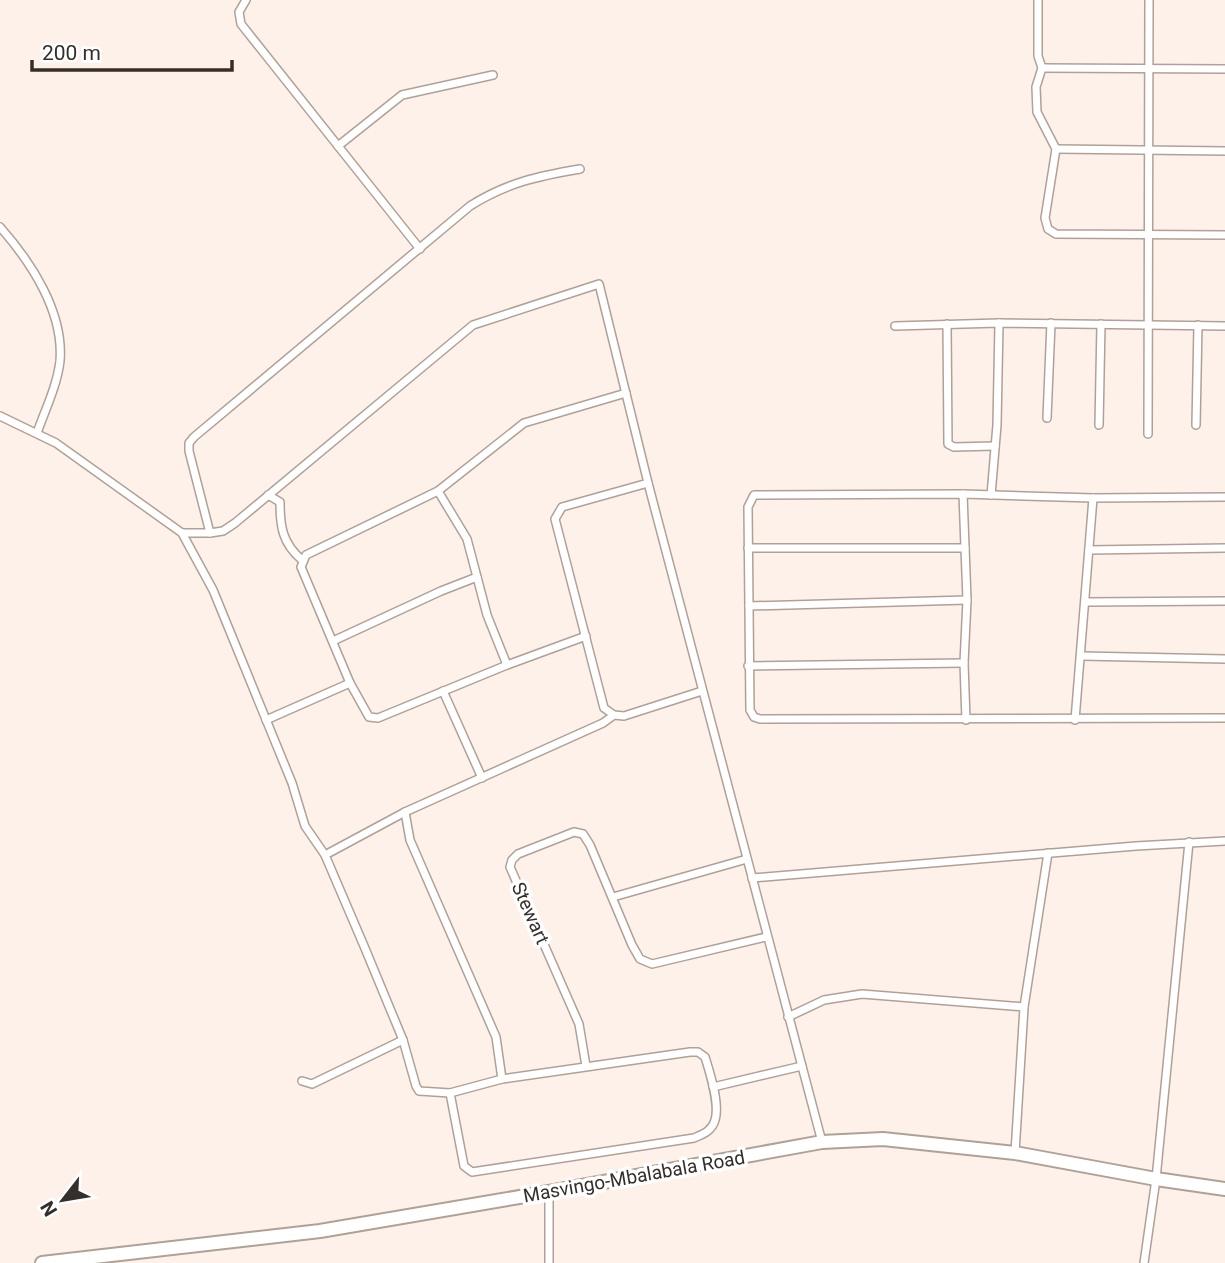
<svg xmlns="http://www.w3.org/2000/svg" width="1225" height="1263" viewBox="0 0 1225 1263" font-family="Roboto,sans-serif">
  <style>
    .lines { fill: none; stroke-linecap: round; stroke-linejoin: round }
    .street-casing { stroke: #b0a197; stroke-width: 10 }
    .highway-casing { stroke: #b0a197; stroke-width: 16 }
    .street { stroke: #fff; stroke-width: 7 }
    .highway { stroke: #fff; stroke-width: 12 }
    .labels { text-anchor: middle; stroke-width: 7; stroke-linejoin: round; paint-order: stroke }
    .street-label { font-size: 19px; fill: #352f2b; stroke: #fff }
  </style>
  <rect width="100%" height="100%" fill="#fef1e9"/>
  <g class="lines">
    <g class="street-casing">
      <g id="street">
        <path d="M246 0 239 12 241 24 420 249"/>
        <path d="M1038 0V56L1042 68 1036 87 1037 112 1056 149 1045 218 1048 229 1056 234 1225 235"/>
        <path d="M1042 68 1225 69"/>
        <path d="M338 146 402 95 493 75"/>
        <path d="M1056 149 1225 151"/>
        <path d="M0 227C31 262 64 312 60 361 57 386 45 410 37 433"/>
        <path d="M947 324 948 444 954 447 995 446"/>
        <path d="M895 326 999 323 1225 326"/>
        <path d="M0 416 56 443 182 533H210L223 531 235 523 473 325 599 284 648 483 822 1142"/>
        <path d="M1047 418 1051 323"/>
        <path d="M1099 425 1101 324"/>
        <path d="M1196 425 1198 325"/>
        <path d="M1148 434 1149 0"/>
        <path d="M648 483 562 507 555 519 604 708 614 715 624 716 702 691"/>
        <path d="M438 491 306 555 301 567 350 683 369 717 378 718 507 665 586 636"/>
        <path d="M963 494 967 600 964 663 966 720"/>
        <path d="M268 495 280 502C280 526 282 543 302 560"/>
        <path d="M991 495 997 425 999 323"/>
        <path d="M1225 497 1093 498 963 494 754 495 748 507 750 710 754 717 760 719 1225 718"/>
        <path d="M182 533 213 590 292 783 305 826 325 855 364 946 403 1040 416 1086 419 1091 450 1093"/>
        <path d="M210 533 189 451V443L194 437 470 206C506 183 538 176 580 169"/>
        <path d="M748 548H965"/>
        <path d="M1089 550 1225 548"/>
        <path d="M1086 602 1225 601"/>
        <path d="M749 606 967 600"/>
        <path d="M333 641 441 591 477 577"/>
        <path d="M1082 656 1225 659"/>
        <path d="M507 665 487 615 467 539 438 491 524 423 626 393"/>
        <path d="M748 666 964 663"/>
        <path d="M443 691 482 778"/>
        <path d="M266 720 350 683"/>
        <path d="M1075 720 1093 498"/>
        <path d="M405 812 410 840 496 1037 502 1079"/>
        <path d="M325 855 405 812 603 723 614 715"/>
        <path d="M752 878 1136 846 1225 841"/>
        <path d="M613 897 747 859"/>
        <path d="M1024 1007 1048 853"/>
        <path d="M788 1017 824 1000 862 994 1024 1007 1015 1153"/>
        <path d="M690 1052H698L705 1057C710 1073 720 1104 715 1120 712 1131 703 1134 694 1138L472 1172 464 1166 450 1093 502 1079Z"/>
        <path d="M586 1066 579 1024 510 867 512 860 518 854 574 832 583 834 590 845 632 945 640 959 652 964 766 937"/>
        <path d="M302 1081 312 1084 403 1040"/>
        <path d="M713 1087 802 1066"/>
        <path d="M549 1192V1263"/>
        <path d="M1144 1263 1156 1179 1189 842"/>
      </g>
    </g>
    <g class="highway-casing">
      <path id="highway" d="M42 1263 320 1231 549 1192 822 1142 883 1139 1015 1153 1156 1179 1225 1189"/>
    </g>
    <use href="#street" class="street"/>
    <use href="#highway" class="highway"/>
  </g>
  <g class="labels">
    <g class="street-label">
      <text transform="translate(531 913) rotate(66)" y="7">Stewart</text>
      <text transform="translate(634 1176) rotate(-10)" y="7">Masvingo-Mbalabala Road</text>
    </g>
  </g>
  <g transform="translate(63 1200) rotate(239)" stroke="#ffffff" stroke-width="5" paint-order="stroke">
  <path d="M0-5L12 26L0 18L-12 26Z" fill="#352f2b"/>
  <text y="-10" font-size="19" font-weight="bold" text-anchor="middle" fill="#352f2b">N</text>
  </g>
  <path d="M32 60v10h200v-10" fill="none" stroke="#352f2b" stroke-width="3.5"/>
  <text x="42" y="60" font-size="21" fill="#352f2b" stroke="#ffffff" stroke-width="5" paint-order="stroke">200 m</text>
</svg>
